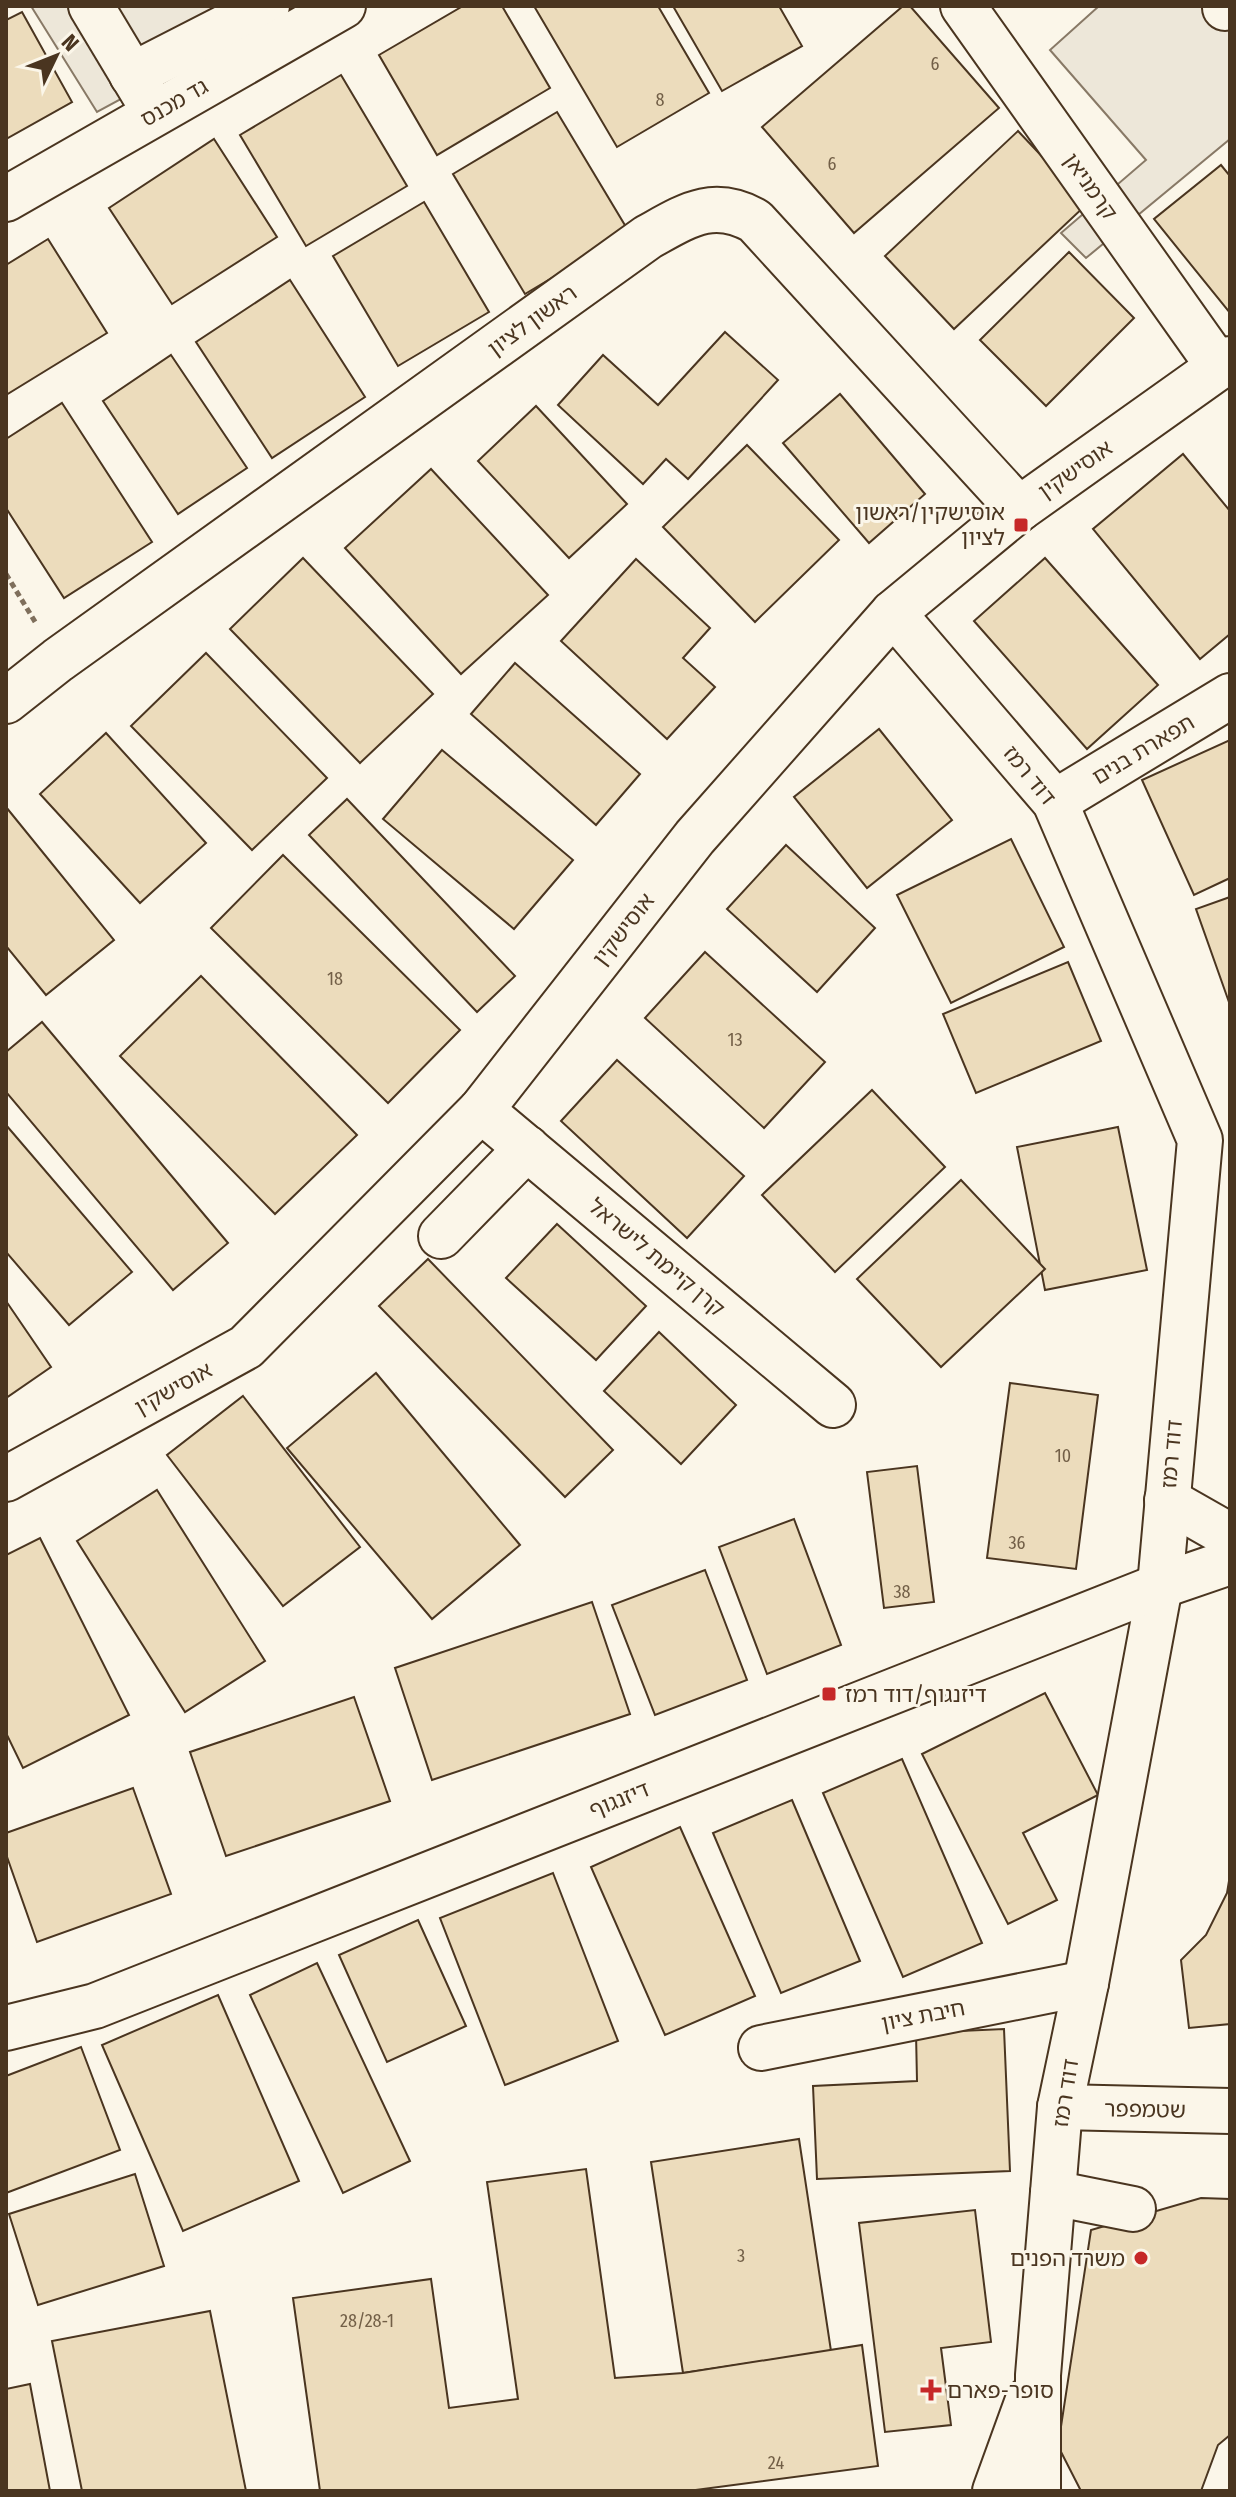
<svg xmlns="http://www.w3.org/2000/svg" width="1236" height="2497" viewBox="0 0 1236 2497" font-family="'Fira Sans Condensed','Noto Sans Hebrew',sans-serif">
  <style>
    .parking { fill: #ede7d9; stroke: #887966; stroke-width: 2 }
    .building { fill: #ecdcbc; stroke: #4a3520; stroke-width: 2 }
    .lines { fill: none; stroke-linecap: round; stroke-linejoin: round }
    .minor-casing { stroke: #4a3520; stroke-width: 48 }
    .path { stroke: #7f6f5c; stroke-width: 5; stroke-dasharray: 6 4; stroke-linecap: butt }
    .minor { stroke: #fbf6e9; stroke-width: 44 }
    .poi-dot { fill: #c62828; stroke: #fbf6e9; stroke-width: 3 }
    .labels { text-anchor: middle; stroke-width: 6; stroke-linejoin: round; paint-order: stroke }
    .number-label { font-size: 18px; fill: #725f47 }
    .street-label { font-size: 22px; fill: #4a3520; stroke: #fbf6e9 }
    .poi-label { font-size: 22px; fill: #4a3520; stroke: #fbf6e9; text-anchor: end }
  </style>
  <rect width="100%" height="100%" fill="#fbf6e9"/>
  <g class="parking">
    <path d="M31 6H293L97 112Z"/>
    <path d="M1099 6H1230V139L1086 258 1061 233 1146 160 1050 50Z"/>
  </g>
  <g class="building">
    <path d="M463 6H502L550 88 437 155 379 55Z"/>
    <path d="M534 6H658L709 93 617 147Z"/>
    <path d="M673 6H779L802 46 722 91Z"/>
    <path d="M903 6H910L999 108 854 233 762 127Z"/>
    <path d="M22 12 72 102 6 139V20Z"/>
    <path d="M341 75 407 186 306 246 240 135Z"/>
    <path d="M557 112 629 232 525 294 453 174Z"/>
    <path d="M1018 131 1087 204 954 329 885 256Z"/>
    <path d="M214 139 277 237 172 304 109 208Z"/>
    <path d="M1221 165 1230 176V313L1154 219Z"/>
    <path d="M424 202 489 312 398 366 333 256Z"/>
    <path d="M48 239 107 333 6 395V265Z"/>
    <path d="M1069 252 1134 318 1046 406 980 340Z"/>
    <path d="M290 280 365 397 272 458 196 342Z"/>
    <path d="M725 332 778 380 688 479 666 459 643 484 558 405 603 355 658 405Z"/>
    <path d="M171 355 247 468 178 514 103 401Z"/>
    <path d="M840 394 925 494 869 543 783 443Z"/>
    <path d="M62 403 152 542 64 598 6 508V439Z"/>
    <path d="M536 406 627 504 569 558 478 461Z"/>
    <path d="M747 445 839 540 755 622 663 527Z"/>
    <path d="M1183 454 1230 511V634L1200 659 1093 529Z"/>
    <path d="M431 469 548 595 461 674 345 548Z"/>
    <path d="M303 558 433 694 360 763 230 629Z"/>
    <path d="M1045 558 1158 685 1087 749 974 621Z"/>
    <path d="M636 559 710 628 683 658 715 687 667 739 561 641Z"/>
    <path d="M206 653 327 778 252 850 131 726Z"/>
    <path d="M515 663 640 774 596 825 471 714Z"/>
    <path d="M879 729 952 820 867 888 794 797Z"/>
    <path d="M106 733 206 843 140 903 40 794Z"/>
    <path d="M1230 740V878L1194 895 1142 780Z"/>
    <path d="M442 750 573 860 514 929 383 819Z"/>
    <path d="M347 799 515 976 477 1012 309 835Z"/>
    <path d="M6 807 114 940 46 995 6 946Z"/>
    <path d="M1011 839 1064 947 951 1003 897 895Z"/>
    <path d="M786 845 875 928 817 992 727 909Z"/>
    <path d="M283 855 460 1030 388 1103 211 928Z"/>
    <path d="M1230 897V1005L1196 909Z"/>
    <path d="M705 952 825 1062 764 1128 645 1018Z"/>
    <path d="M1068 962 1101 1041 976 1093 943 1014Z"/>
    <path d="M201 976 357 1135 275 1214 120 1056Z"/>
    <path d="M42 1022 228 1243 173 1290 6 1092V1052Z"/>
    <path d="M617 1060 744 1176 687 1238 561 1121Z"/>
    <path d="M872 1090 945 1167 835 1272 762 1195Z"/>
    <path d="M6 1125 132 1272 69 1325 6 1252Z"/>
    <path d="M1118 1127 1147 1270 1045 1290 1017 1147Z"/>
    <path d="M961 1180 1045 1269 941 1367 857 1279Z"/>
    <path d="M557 1224 646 1306 596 1360 506 1278Z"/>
    <path d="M428 1259 613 1450 565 1497 379 1306Z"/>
    <path d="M6 1301 51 1367 6 1398Z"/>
    <path d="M659 1332 736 1405 681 1464 604 1391Z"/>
    <path d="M376 1373 520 1545 432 1619 287 1448Z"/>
    <path d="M1010 1383 1098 1395 1076 1569 987 1558Z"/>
    <path d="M243 1396 360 1547 283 1606 167 1455Z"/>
    <path d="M917 1466 934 1602 884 1608 867 1472Z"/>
    <path d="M157 1490 265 1661 185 1712 77 1541Z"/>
    <path d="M794 1519 841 1645 767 1674 719 1547Z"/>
    <path d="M40 1538 129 1715 23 1768 6 1733V1555Z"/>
    <path d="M705 1570 747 1680 655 1715 612 1605Z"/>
    <path d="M592 1602 630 1714 432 1780 395 1668Z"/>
    <path d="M1045 1693 1098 1795 1023 1833 1057 1900 1008 1924 922 1754Z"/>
    <path d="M354 1697 390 1801 226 1856 190 1752Z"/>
    <path d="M902 1759 982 1943 903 1977 823 1793Z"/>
    <path d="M133 1788 171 1894 37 1942 6 1854V1833Z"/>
    <path d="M792 1800 860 1961 781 1993 713 1833Z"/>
    <path d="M680 1827 755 1996 665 2035 591 1867Z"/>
    <path d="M553 1873 618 2041 505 2085 440 1918Z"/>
    <path d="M1230 1875V2024L1189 2028 1181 1960 1206 1935 1227 1893Z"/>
    <path d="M418 1920 466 2026 387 2062 339 1955Z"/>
    <path d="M317 1963 410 2161 343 2193 250 1995Z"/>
    <path d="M218 1995 299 2181 183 2231 102 2045Z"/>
    <path d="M1004 2029 1010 2171 817 2179 813 2086 917 2081 916 2033Z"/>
    <path d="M81 2047 120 2150 6 2193V2076Z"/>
    <path d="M799 2139 831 2351 683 2373 651 2162Z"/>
    <path d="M586 2169 615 2378 683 2373 862 2345 878 2466 688 2491H320L293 2298 431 2279 449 2408 518 2399 487 2182Z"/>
    <path d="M135 2174 164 2266 38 2305 9 2214Z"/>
    <path d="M1201 2198 1230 2199V2435L1218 2445 1201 2491H1081L1058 2446 1091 2230Z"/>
    <path d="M975 2210 991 2342 941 2348 951 2425 885 2432 859 2223Z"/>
    <path d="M210 2311 246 2491H82L52 2341Z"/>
    <path d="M30 2384 50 2491H6V2389Z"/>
  </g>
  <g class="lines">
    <g class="minor-casing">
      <g id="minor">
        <path d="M91 6 148 101"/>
        <path d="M963 6 1219 367"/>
        <path d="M1225 8 1227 6"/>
        <path d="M132 75 267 6"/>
        <path d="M6 199 343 6"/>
        <path d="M893 613 1055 802 1200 1140 1160 1586 1086 1983 1060 2107 1038 2375V2491"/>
        <path d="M6 701 58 660 648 237C686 216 713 197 755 221L1019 509"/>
        <path d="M1055 802 1230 696"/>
        <path d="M481 1110 833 1405"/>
        <path d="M441 1236 527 1148"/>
        <path d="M6 1479 246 1347 481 1110 695 837 893 613 1019 509 1230 359"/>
        <path d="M1167 1500 1230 1536"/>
        <path d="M6 2028 95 2006 1160 1586 1230 1562"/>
        <path d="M761 2048 1086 1983"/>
        <path d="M1060 2107 1230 2111"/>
        <path d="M1053 2193 1133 2209"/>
        <path d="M995 2491 1028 2400"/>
      </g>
    </g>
    <path class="path" d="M6 574 37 625"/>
    <use href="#minor" class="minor"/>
  </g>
  <g class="poi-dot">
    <rect x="1013" y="517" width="16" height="16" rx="4"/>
    <rect x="821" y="1686" width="16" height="16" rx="4"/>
    <circle cx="1141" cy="2258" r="8"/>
    <path d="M927 2378h8v8h8v8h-8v8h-8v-8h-8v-8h8z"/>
  </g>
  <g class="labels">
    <g class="number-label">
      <text x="935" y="70">6</text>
      <text x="660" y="106">8</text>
      <text x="832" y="170">6</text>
      <text x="335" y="985">18</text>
      <text x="735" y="1046">13</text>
      <text x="1063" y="1462">10</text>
      <text x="1017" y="1549">36</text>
      <text x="902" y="1598">38</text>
      <text x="741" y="2262">3</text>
      <text x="367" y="2327">28/28-1</text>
      <text x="776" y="2469">24</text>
    </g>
    <g class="street-label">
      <text transform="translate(174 102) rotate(-30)" y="8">גד מכנס</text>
      <text transform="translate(1091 186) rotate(55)" y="8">קרמניאן</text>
      <text transform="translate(532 320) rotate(-36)" y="8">ראשון לציון</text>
      <text transform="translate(1075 469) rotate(-35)" y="8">אוסישקין</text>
      <text transform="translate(1143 749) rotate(-31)" y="8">תפארת בנים</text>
      <text transform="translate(1030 775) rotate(51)" y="8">דוד רמז</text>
      <text transform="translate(623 929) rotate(-52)" y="8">אוסישקין</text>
      <text transform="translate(657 1257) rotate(40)" y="8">קרן קיימת לישראל</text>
      <text transform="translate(173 1388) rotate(-29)" y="8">אוסישקין</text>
      <text transform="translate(1171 1454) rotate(-85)" y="8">דוד רמז</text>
      <text transform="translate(619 1799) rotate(-22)" y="8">דיזנגוף</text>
      <text transform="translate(923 2015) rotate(-11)" y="8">חיבת ציון</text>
      <text transform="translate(1065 2093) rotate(-81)" y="8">דוד רמז</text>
      <text transform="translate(1145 2109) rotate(1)" y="8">שטמפפר</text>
    </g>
    <g class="poi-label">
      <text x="1005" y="520">אוסישקין/ראשון<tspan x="1005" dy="25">לציון</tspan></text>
      <text x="845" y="1702" text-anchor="start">דיזנגוף/דוד רמז</text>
      <text x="1125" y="2266">משרד הפנים</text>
      <text x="947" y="2398" text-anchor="start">סופר-פארם</text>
    </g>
  </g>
  <rect width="1236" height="2497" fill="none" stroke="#4a3520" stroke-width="16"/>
  <g transform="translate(56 56) rotate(47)" stroke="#fbf6e9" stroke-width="6" paint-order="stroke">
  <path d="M0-6L14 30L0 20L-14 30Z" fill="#4a3520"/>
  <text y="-12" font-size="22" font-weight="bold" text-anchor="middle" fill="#4a3520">N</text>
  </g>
</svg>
